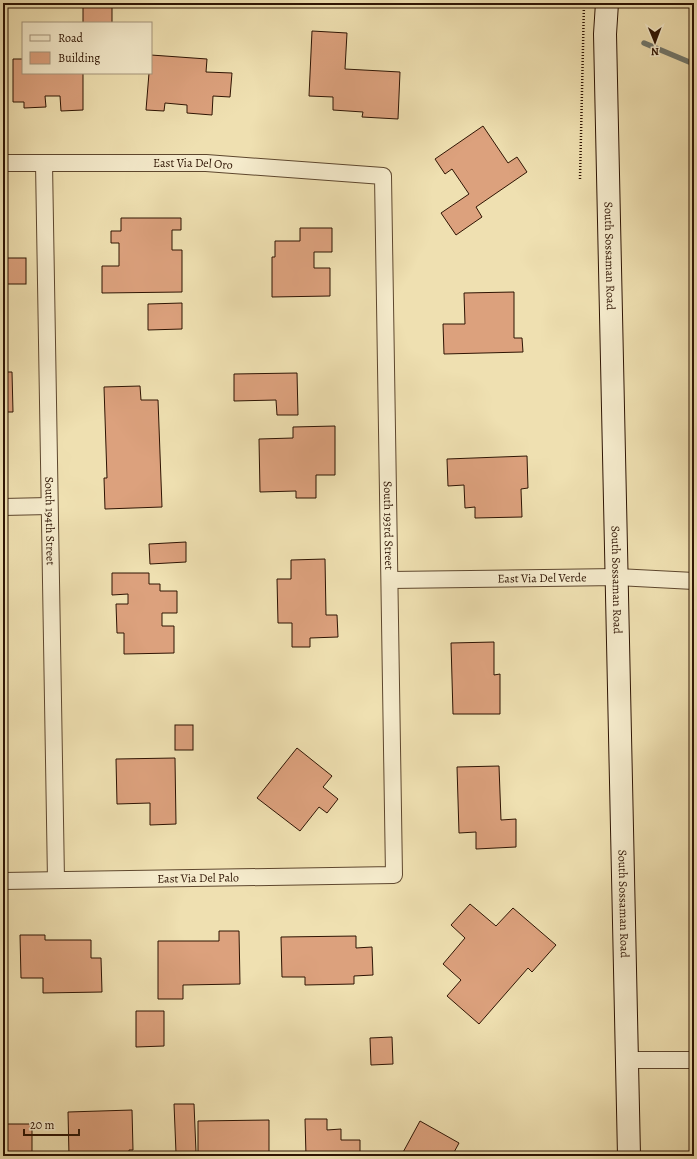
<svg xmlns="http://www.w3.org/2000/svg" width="697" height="1159" viewBox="0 0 697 1159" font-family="Alegreya,serif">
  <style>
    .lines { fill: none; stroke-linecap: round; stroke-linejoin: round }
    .stream { stroke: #71786e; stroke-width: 5.5 }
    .building { fill: #dca17d; stroke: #2e1403 }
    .minor-casing { stroke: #5e472e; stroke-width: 18 }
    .secondary-casing { stroke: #2e1403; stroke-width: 24 }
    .path { stroke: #2e1403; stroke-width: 2.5; stroke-dasharray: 1 2; stroke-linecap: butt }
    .minor { stroke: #f5ebcc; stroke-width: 16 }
    .secondary { stroke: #f5ebcc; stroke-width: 22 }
    .labels { text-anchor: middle; stroke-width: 3; stroke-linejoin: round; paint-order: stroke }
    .street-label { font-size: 12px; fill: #2e1403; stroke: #f5ebcc }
  </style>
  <rect width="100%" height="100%" fill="#efe0b1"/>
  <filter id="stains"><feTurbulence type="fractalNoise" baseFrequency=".005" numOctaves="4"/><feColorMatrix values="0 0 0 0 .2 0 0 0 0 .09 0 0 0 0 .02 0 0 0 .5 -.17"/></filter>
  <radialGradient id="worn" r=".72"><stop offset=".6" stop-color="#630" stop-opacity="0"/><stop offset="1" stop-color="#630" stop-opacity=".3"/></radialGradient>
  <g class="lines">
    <path class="stream" d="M644 43 694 64"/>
  </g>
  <g class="building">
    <path d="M112 6V23H83V7Z"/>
    <path d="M312 31 347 33 345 69 400 72 398 119 362 117 363 112 333 110V97L309 96Z"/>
    <path d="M151 55 207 59 206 72 232 73 230 97 213 96 212 115 187 113V105L165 103 164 111 146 110 149 73H151Z"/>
    <path d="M13 59H23V73H83V110L61 111 60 96H45L46 107 24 108V102H13Z"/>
    <path d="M483 126 508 163 517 157 527 172 476 207 482 217 456 235 441 213 469 194 452 169 445 174 435 159Z"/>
    <path d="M121 218H181V230H172V250H182V292L102 293V266H119V243H111V231H121Z"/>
    <path d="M300 228H332V252H314V268H330V296L272 297V257H275V241H300Z"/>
    <rect x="3" y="258" width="23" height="26"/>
    <path d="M514 292V338H522L523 352 444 354 443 324H465L464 293Z"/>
    <path d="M182 303V329L148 330V304Z"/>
    <path d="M3 372H12L13 412H3Z"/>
    <path d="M297 373 298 415H277L276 400 234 401V374Z"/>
    <path d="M140 386 141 400H158L162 507 105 509 104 478H107L104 387Z"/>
    <path d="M335 426V475H316V498H296V491L260 492 259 439 293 438V427Z"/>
    <path d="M527 456 528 488 521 489 522 517 475 518V507L465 508 464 485 448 486 447 459Z"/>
    <path d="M186 542V562L150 564 149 544Z"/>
    <path d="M325 559 326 615H337L338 637 310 638V647H292V623H278L277 579H291V560Z"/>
    <path d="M112 573H149V584H160V591H177V613H162V626H174V653L124 654V633H117L116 604H128V594L112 595Z"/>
    <path d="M494 642V675L500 674V714H453L451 643Z"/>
    <rect x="175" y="725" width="18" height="25"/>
    <path d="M297 748 332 776 323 787 338 799 327 813 319 807 300 831 257 798Z"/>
    <path d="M175 758 176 824 150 825V803L117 804 116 759Z"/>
    <path d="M499 766 501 820 516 819V847L476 849V832L459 833 457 767Z"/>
    <path d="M470 904 496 926 513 908 556 945 532 972 528 968 479 1024 447 996 461 980 443 964 465 938 451 925Z"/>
    <path d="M219 931H239L240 984 183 985V999H158V941H219Z"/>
    <path d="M20 935H45V940H91V958H101L102 992 43 993V978H21Z"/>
    <path d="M356 936V948L372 947 373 975 354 976V984L305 985V977H282L281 937Z"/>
    <path d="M136 1011H164V1046L136 1047Z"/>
    <path d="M392 1037 393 1064 371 1065 370 1038Z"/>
    <path d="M174 1104H194L196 1152 176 1153Z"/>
    <path d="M132 1110 133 1150H129V1156H69L68 1112Z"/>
    <path d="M305 1119H327V1130L341 1129V1140H360V1156H306Z"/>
    <path d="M269 1120V1156H198V1121Z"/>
    <path d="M420 1121 459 1143 452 1156H401Z"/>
    <rect x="3" y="1124" width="29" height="32"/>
  </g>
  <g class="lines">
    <g class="minor-casing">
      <g id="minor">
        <path id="s1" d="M3 163H206L383 176 394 875 3 881"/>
        <path id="s2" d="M44 163 56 880"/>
        <path d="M3 507 49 506"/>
        <path id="s3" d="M390 580 617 577 694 581"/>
        <path d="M627 1060H694"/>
      </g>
    </g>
    <g class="secondary-casing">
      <g id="secondary">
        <path id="s4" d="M607 3 605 34 629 1156"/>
      </g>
    </g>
    <path class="path" d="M580 179 584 3"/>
    <use href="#minor" class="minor"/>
    <use href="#secondary" class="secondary"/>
  </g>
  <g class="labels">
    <g class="street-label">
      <text dy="4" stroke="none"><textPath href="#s1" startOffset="190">East Via Del Oro</textPath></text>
      <text dy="4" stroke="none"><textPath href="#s4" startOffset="253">South Sossaman Road</textPath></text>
      <text dy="4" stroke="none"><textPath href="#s2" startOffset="358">South 194th Street</textPath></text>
      <text dy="4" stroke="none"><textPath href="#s1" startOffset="730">South 193rd Street</textPath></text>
      <text dy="4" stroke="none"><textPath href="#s3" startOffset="152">East Via Del Verde</textPath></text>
      <text dy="4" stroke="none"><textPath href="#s4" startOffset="577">South Sossaman Road</textPath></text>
      <text transform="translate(198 878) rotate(-1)" y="4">East Via Del Palo</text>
      <text dy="4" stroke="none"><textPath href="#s4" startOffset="901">South Sossaman Road</textPath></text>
    </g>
  </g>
  <rect width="697" height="1159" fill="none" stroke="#efe0b1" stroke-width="16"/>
  <rect x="4" y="4" width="689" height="1151" fill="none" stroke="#2e1403" stroke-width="2"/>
  <rect x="8" y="8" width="681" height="1143" fill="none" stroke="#2e1403"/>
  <rect x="22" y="22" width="130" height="52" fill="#f5ebcc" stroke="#a5957c"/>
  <rect x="30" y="35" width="20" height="6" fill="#f5ebcc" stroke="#a5957c"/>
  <text x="58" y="42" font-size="12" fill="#2e1403">Road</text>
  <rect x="30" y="52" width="20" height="12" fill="#dca17d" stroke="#a5957c"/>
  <text x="58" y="62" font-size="12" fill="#2e1403">Building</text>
  <g transform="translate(655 42) rotate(179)" stroke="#f5ebcc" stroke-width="3" paint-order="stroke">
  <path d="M0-3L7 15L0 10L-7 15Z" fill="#2e1403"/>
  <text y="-6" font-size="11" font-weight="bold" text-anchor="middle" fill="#2e1403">N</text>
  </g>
  <path d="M24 1129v6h55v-6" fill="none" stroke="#2e1403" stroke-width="2"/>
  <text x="30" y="1129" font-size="12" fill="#2e1403" stroke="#f5ebcc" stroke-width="3" paint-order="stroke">20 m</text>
  <rect width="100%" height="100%" filter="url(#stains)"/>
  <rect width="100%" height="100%" fill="url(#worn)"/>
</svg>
